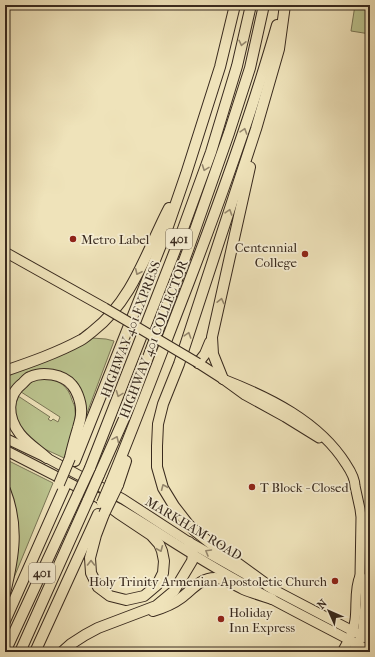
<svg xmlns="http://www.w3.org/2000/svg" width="375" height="657" viewBox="0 0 375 657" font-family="'IM FELL French Canon',serif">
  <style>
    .green { fill: #bbc38e; stroke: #7a7656 }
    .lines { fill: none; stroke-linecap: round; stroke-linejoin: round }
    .major-casing { stroke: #392a1e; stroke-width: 11 }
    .highway-casing { stroke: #392a1e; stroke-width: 12 }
    .major { stroke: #efe3ba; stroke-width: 9 }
    .highway { stroke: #efe3ba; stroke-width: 10 }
    .major-bridge-casing { stroke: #392a1e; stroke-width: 11; stroke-linecap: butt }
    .highway-bridge-casing { stroke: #392a1e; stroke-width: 12; stroke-linecap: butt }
    .major-bridge { stroke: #efe3ba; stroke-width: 9 }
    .highway-bridge { stroke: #efe3ba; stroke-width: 10 }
    .oneway { stroke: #94866c }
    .poi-dot { fill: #8f2418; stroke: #f5edd2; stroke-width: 1.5 }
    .labels { text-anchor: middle; stroke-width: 3.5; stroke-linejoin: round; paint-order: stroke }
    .shield { fill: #f5edd2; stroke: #716454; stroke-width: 1 }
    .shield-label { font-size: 12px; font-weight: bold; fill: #392a1e }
    .poi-label { font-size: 13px; fill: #392a1e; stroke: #f5edd2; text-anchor: start }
    .street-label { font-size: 13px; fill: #392a1e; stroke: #f5edd2 }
  </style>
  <rect width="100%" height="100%" fill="#efe3ba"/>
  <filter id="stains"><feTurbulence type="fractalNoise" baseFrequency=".005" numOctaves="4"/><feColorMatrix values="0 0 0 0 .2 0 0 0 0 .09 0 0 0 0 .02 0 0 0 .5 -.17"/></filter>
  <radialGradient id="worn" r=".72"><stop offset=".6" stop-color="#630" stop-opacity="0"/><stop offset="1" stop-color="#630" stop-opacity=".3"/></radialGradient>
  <g class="green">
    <path d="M355 5H370V34L351 31Z"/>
    <path d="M92 338 106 339 114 341 84 421 68 379 27 374C15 382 10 387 5 400V376L12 372Z"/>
    <path d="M45 378C59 380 68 386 72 400 73 403 75 406 75 409 77 424 68 444 64 458 56 454 48 451 41 447 32 441 17 425 15 415 14 408 17 402 18 396L50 417 48 419 51 421 53 419 58 422 60 417 18 390 33 379Z"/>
    <path d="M5 459 53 483 13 580 11 581 8 490 5 484Z"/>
  </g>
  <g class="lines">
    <g class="major-casing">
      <g id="major">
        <path d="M5 252 105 308"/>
        <path d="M198 363 223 379 245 395 285 417 319 438"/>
        <path d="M223 379C269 397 319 421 346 464 350 470 355 479 355 486L360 509 361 517 360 576C354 589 357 606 355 620 354 631 348 642 342 652"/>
        <path d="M5 438 47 458 123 499 189 542 247 575"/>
        <path d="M5 450 118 508C146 524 172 542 199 558 254 592 313 620 370 651"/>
        <path d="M267 586 370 640"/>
        <path d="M352 652 362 636 363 626 365 605V582L360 576"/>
      </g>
    </g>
    <g class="highway-casing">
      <g id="highway">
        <path d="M198 363 205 354 210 342"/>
        <path d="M5 371C31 362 57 353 81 340 85 338 89 334 93 331 133 300 147 250 169 208"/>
        <path d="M223 379 213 354 212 337 250 167"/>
        <path d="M47 458C38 450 27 443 20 434 7 417 6 396 23 383 25 381 27 378 30 377 42 371 63 374 72 385 78 392 82 405 81 414 81 418 79 424 78 428 75 438 72 448 70 458"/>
        <path d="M75 461 165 235 186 174 220 67 235 5"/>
        <path d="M90 468 176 248 211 152 237 66 251 5"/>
        <path d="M99 475 131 403 188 250 229 133 250 68 264 5"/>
        <path d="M111 482C138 416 163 349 189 282 221 198 252 113 277 25"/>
        <path d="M118 485 126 461"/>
        <path d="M5 490C19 526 14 556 5 593"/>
        <path d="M102 501 118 513 151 535 159 544 162 551 164 561 163 573 157 585 144 596 126 600 110 596 98 587 91 573 90 558 96 535 104 514"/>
        <path d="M273 589 214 546 194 530 188 524 174 506 163 488 157 467V446L158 424 163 404 179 364 256 129 279 49 285 5"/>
        <path d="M153 611C163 608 173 604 181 598 192 590 200 578 215 578 224 578 235 585 243 589 253 593 263 596 272 599"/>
        <path d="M5 621 65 486"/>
        <path d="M5 652 78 494"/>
        <path d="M20 652 88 500"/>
        <path d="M35 652 98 514"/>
        <path d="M62 652 71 644 85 635 98 628 156 606 174 591 192 561 193 555 189 542"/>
      </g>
    </g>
    <use href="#major" class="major"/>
    <use href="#highway" class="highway"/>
    <g class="major-bridge-casing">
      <path id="major-bridge" d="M105 308 198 363"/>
    </g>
    <g class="highway-bridge-casing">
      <g id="highway-bridge">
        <path d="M59 484 70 458"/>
        <path d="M78 494 90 468"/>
        <path d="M88 500 99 475"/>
        <path d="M102 503 111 482"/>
        <path d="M104 514 118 485"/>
      </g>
    </g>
    <use href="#major-bridge" class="major-bridge"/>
    <use href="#highway-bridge" class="highway-bridge"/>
  </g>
  <defs><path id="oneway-chevron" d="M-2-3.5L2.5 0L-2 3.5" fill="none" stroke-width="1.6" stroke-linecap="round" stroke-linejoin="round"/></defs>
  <g class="oneway">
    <use href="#oneway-chevron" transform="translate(242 43) rotate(103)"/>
    <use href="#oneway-chevron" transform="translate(244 131) rotate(-72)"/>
    <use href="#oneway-chevron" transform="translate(205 168) rotate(110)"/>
    <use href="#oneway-chevron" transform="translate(229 212) rotate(-72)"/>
    <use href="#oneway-chevron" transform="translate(138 272) rotate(115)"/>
    <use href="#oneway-chevron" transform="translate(221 301) rotate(-77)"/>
    <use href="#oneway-chevron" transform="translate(188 335) rotate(-72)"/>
    <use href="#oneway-chevron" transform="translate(119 394) rotate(111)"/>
    <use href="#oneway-chevron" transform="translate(116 439) rotate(-66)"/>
    <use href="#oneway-chevron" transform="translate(164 487) rotate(-113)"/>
    <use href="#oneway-chevron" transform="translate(160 549) rotate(67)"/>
    <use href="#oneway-chevron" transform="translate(208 552) rotate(-150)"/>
    <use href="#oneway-chevron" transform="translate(91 563) rotate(-90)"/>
  </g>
  <g class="poi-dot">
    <circle cx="73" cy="239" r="4"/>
    <circle cx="305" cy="254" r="4"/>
    <circle cx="252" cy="487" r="4"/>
    <circle cx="335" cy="581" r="4"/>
    <circle cx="221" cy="619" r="4"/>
  </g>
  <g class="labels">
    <g class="shield">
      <rect x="166" y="229" width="26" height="20" rx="3"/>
      <rect x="29" y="563" width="26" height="20" rx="3"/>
    </g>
    <g class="shield-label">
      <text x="179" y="243">401</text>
      <text x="42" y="577">401</text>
    </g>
    <g class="poi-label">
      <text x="81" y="244">Metro Label</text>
      <text x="297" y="252" text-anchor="end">Centennial<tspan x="297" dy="15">College</tspan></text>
      <text x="260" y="492">T Block - Closed</text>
      <text x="327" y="586" text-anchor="end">Holy Trinity Armenian Apostoletic Church</text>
      <text x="229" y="617">Holiday<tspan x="229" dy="15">Inn Express</tspan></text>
    </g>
    <g class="street-label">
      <text transform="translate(130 329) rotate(-69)" y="5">HIGHWAY 401 EXPRESS</text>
      <text transform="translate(153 339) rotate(-69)" y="5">HIGHWAY 401 COLLECTOR</text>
      <text transform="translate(194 528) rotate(31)" y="5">MARKHAM ROAD</text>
    </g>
  </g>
  <rect width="375" height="657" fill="none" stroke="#efe3ba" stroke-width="20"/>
  <rect x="6" y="6" width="363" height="645" fill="none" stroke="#392a1e" stroke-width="2"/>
  <rect x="10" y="10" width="355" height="637" fill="none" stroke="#392a1e"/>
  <g transform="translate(329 611) rotate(315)" stroke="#f5edd2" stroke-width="3" paint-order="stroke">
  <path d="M0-3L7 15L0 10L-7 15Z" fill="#392a1e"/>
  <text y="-6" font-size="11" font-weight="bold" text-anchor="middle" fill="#392a1e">N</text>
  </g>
  <rect width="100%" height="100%" filter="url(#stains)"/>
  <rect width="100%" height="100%" fill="url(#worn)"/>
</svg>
